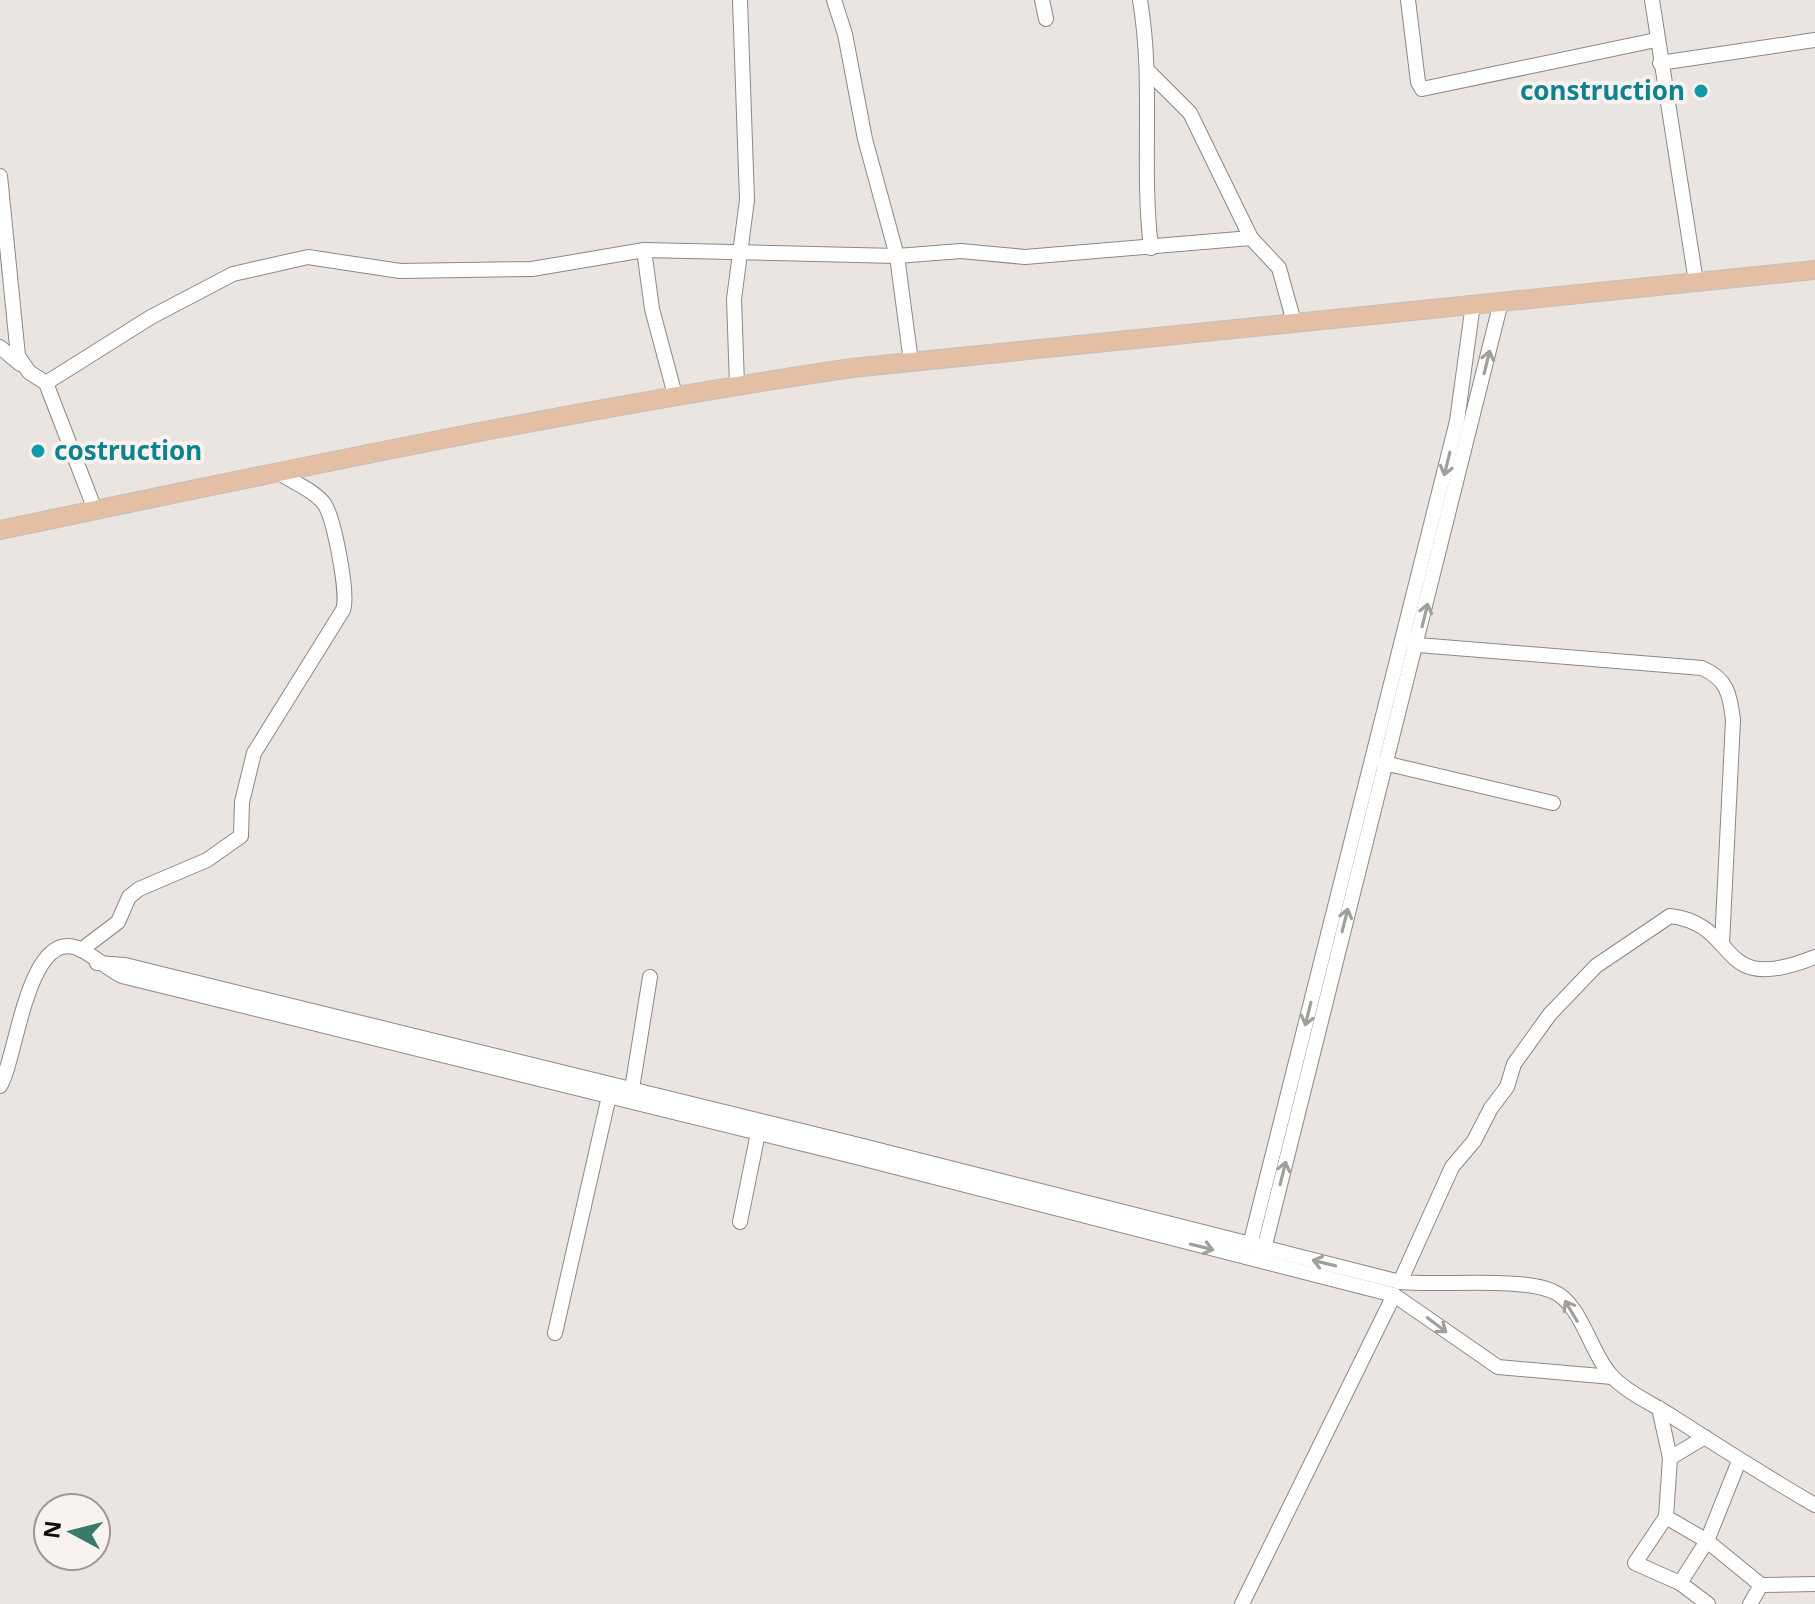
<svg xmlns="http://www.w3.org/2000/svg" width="1815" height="1604" viewBox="0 0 1815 1604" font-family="'Noto Sans',sans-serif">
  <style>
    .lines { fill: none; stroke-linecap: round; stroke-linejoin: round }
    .minor-casing { stroke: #8d8885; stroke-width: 16 }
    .major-casing { stroke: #c1c0c0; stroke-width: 20 }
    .minor { stroke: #fff; stroke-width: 14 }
    .major { stroke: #e4bfa3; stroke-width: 18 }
    .oneway { stroke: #9f9f9e }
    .culture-dot { fill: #0f9aa8; stroke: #f9f3f0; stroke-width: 3 }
    .labels { text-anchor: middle; stroke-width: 8; stroke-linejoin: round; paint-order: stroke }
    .culture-label { font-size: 26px; font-weight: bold; fill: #0d838f; stroke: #f9f3f0; text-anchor: end }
  </style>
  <rect width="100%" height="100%" fill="#ebe5e2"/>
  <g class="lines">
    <g class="minor-casing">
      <g id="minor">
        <path d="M834 0 845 34 865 139 897 256 911 362"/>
        <path d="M1042 0 1046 19"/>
        <path d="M1140 0C1154 83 1141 165 1151 248"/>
        <path d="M1408 0 1418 82 1422 89 1656 40"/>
        <path d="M1652 0 1696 282"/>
        <path d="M1660 63 1815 40"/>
        <path d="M1149 72 1190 113 1251 238"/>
        <path d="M0 176 18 356 29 372 46 383 95 510"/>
        <path d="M644 250 652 309 675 395"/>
        <path d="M0 347 20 364"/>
        <path d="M46 383 151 317 233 274 308 257 400 271 532 269 644 250 897 256 961 251 1025 257 1251 238 1279 268 1294 322"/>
        <path d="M737 385 734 299 747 200 740 0"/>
        <path d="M1411 641 1418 645 1702 668C1727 679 1730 694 1733 720L1722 944"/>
        <path d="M1384 763 1553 803"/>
        <path d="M81 950 118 922 129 897 139 889 207 860 241 836 242 802 254 753 343 610C349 594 334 520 325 505 316 491 292 482 278 472"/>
        <path d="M97 963 125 965 851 1143 1400 1282C1440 1286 1520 1277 1552 1291 1581 1302 1590 1352 1610 1374 1624 1391 1651 1403 1670 1415 1718 1446 1765 1476 1815 1505"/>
        <path d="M0 1086C17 1059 27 925 80 949 94 956 108 969 122 976L856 1157 1394 1295 1498 1367 1612 1377"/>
        <path d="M632 1089 650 977"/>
        <path d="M740 1222 758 1133"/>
        <path d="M1248 1253 1457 421 1473 304"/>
        <path d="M1262 1257 1501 302"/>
        <path d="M1400 1282 1452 1167 1474 1141 1491 1108 1507 1087 1514 1064 1550 1014 1596 966 1670 916C1743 925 1713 998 1815 957"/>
        <path d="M555 1333 609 1096"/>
        <path d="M1659 1408 1670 1458 1666 1517 1635 1563 1680 1583 1708 1604"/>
        <path d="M1670 1458 1705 1437"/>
        <path d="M1666 1517 1707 1541 1761 1585 1750 1604"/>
        <path d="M1680 1583 1707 1541 1739 1461"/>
        <path d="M1761 1585 1815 1584"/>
        <path d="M1242 1604 1394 1295"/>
      </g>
    </g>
    <g class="major-casing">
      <path id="major" d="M0 530C283 471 566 410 852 368L1815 270"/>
    </g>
    <use href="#minor" class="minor"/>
    <use href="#major" class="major"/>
  </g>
  <defs><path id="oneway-shaft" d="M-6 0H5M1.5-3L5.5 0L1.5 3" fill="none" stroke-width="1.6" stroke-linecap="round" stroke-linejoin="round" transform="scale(2)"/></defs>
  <g class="oneway">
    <use href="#oneway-shaft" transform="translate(1487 362) rotate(-76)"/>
    <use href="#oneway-shaft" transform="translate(1447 464) rotate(104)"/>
    <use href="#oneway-shaft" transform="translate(1425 615) rotate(-76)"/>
    <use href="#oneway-shaft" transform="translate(1345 920) rotate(-76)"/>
    <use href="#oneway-shaft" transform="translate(1308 1014) rotate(104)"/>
    <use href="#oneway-shaft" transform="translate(1283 1173) rotate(-76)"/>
    <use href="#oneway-shaft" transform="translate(1202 1247) rotate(14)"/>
    <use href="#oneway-shaft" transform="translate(1324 1263) rotate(-166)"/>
    <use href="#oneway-shaft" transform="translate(1571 1311) rotate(-121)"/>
    <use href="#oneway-shaft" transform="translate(1437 1325) rotate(37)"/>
  </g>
  <g class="culture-dot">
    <circle cx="1701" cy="91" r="8"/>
    <circle cx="38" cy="451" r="8"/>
  </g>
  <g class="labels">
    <g class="culture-label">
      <text x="1685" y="100">construction</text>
      <text x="54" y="460" text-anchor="start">costruction</text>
    </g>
  </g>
  <g transform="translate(72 1532) rotate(277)"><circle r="38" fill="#f9f3f0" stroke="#9c9795" stroke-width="2"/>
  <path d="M0-6L14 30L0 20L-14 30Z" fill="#397a69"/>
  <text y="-12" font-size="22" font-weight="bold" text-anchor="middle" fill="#100e0d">N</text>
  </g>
</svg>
